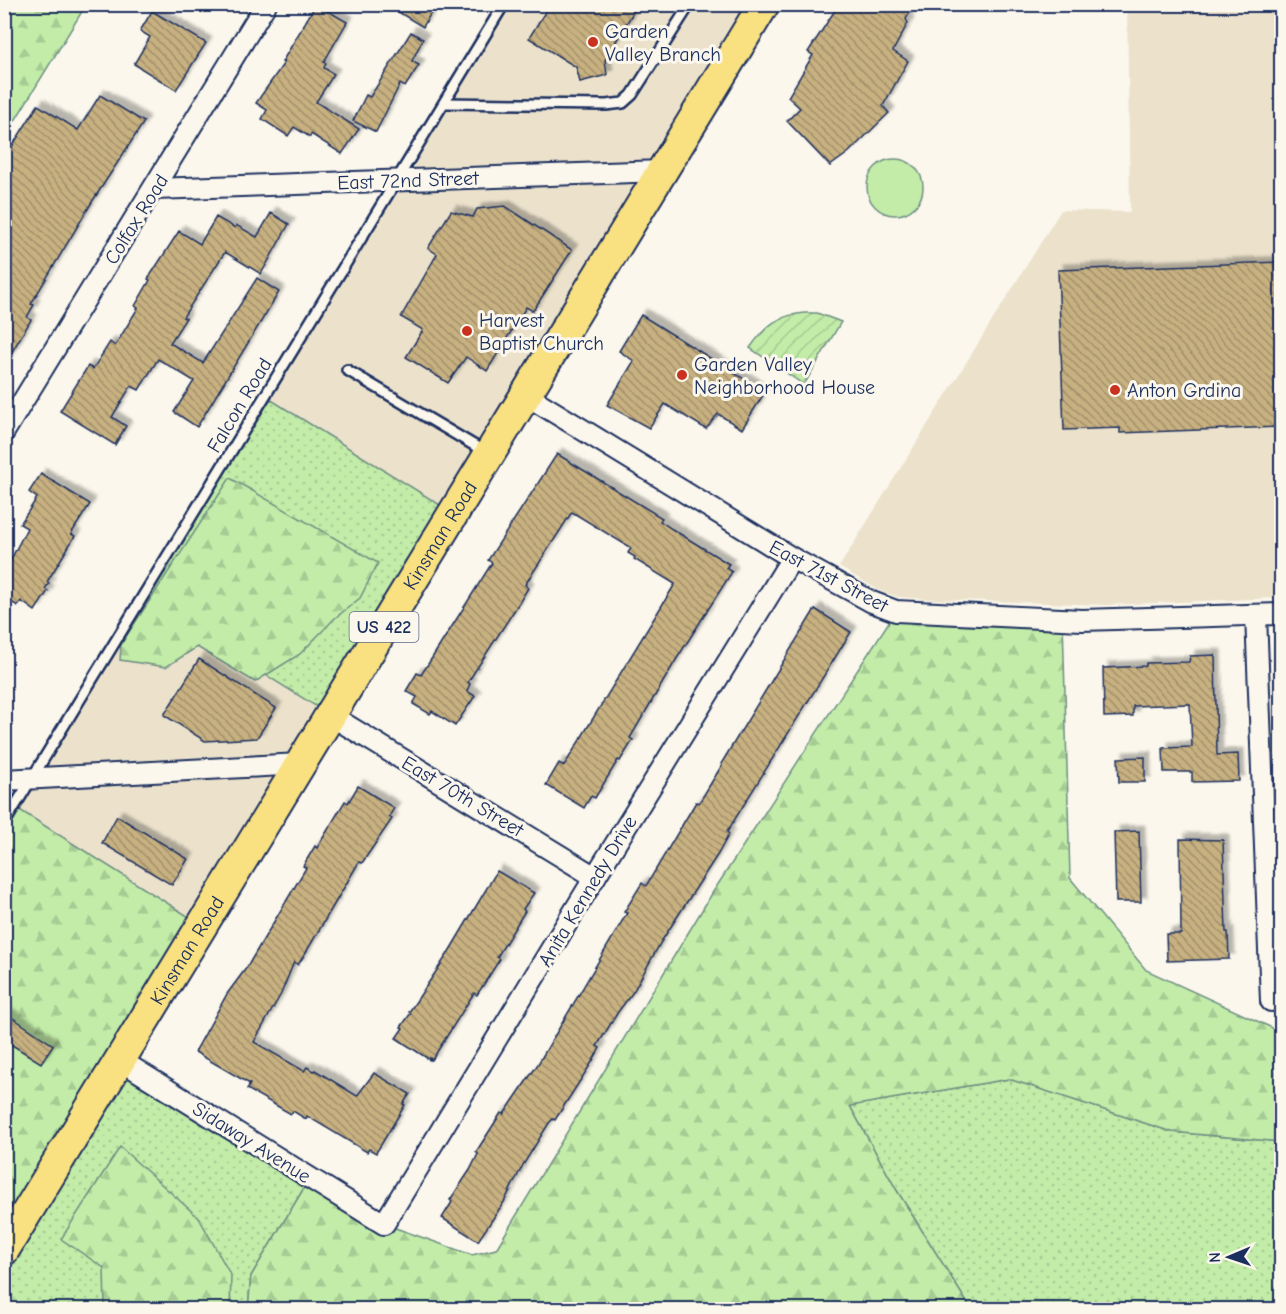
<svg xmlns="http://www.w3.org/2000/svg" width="1286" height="1314" viewBox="0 0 1286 1314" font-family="'Comic Neue',sans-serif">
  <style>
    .built { fill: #ece2cc }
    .grass { fill: url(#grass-dots); stroke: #6e8e83; stroke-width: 1.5 }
    .forest { fill: url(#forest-firs); stroke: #6e8e83; stroke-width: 1.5 }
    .park { fill: #c2eca8; stroke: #6e8e83; stroke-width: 1.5 }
    .garden { fill: url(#garden-furrows); stroke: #6e8e83; stroke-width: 1.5 }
    .building { fill: url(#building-back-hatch); stroke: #1b2f5e; stroke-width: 1.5; filter: url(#shadow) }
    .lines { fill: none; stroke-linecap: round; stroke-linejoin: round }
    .service-casing { stroke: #1b2f5e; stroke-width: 14 }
    .minor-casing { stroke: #1b2f5e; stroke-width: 24 }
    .primary-casing { stroke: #1b2f5e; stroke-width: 34 }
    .service { stroke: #fbf7ec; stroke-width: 9 }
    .minor { stroke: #fbf7ec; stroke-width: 20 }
    .primary { stroke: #f9e181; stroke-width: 30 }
    .poi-dot { fill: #c8321e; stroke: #fbf7ec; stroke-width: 2 }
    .labels { text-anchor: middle; stroke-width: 6; stroke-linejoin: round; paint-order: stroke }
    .shield { fill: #fbf7ec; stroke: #5e6b89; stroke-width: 1.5 }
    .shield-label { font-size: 18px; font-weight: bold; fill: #1b2f5e }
    .poi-label { font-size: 20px; fill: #1b2f5e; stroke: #fbf7ec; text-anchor: start }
    .street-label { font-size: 20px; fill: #1b2f5e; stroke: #fbf7ec }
  </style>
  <defs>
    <pattern id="grass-dots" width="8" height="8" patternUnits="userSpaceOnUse" patternTransform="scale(1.5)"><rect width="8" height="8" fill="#c2eca8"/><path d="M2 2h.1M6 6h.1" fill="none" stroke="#a6cb93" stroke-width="1.8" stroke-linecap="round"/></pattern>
    <pattern id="forest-firs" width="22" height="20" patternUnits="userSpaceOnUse" patternTransform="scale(1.5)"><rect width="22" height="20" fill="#c2eca8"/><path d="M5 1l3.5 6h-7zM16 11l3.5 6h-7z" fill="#a6cb93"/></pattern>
    <pattern id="garden-furrows" width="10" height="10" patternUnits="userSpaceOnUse" patternTransform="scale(1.5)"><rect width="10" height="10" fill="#c2eca8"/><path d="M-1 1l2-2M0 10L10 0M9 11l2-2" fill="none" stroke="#a6cb93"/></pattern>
    <pattern id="building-back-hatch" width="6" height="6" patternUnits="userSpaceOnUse" patternTransform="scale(1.5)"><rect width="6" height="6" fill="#c8b180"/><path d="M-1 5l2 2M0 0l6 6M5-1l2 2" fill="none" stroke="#a2906c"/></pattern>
    <filter id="shadow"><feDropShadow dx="5.5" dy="-5.5" stdDeviation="1.5" flood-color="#0004"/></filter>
  </defs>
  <rect width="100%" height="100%" fill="#fbf7ec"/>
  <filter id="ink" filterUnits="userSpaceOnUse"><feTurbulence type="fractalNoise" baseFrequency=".0167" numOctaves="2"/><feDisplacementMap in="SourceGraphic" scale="12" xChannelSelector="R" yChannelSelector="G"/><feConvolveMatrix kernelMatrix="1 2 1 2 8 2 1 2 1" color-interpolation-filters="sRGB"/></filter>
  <g filter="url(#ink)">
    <g class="built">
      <path d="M504 5H764L453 513 265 396Z"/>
      <path d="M1127 5H1281V598L1106 605 926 599 898 597 882 592 839 567 1061 210 1130 212Z"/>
      <path d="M142 598 330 715 202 925 15 807Z"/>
    </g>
    <g class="grass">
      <path d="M265 396 453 513 330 715 142 598Z"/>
      <path d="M120 1060 310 1178 251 1276 248 1309H5L4 1250Z"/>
      <path d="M1009 1079 1172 1132 1281 1142V1309H971L896 1189 850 1106Z"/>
    </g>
    <g class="forest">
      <path d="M5 4 86 5 5 137 4 5Z"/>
      <path d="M230 478 378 563 360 598 334 619 300 654 255 682 197 647 166 667 120 660 121 644Z"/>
      <path d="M896 611 1063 620 1070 878 1146 970 1281 1032V1142L1172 1132 1009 1079 850 1106 896 1189 971 1309 248 1310 251 1276 310 1178 384 1224 472 1255 496 1249 713 892Z"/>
      <path d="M15 807 202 925 4 1250V824Z"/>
      <path d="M120 1147 199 1218 231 1276 230 1309H105L104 1268 61 1239Z"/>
    </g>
    <circle class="park" cx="895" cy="187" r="28"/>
    <path class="garden" d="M805 313H817L841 322 804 385 750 348C766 325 778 315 805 313Z"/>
    <g class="building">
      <path d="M316 4 347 22 324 62 326 63 324 68 334 74 316 102 359 129 342 154 311 134 310 137 294 127 288 136 262 119 267 110 256 103 284 63 282 62Z"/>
      <path d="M385 4H422L432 11 423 27Z"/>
      <path d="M550 4H638L605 60 607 75 580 82 576 67 529 38Z"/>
      <path d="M839 4H915L906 19 908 23 893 51 908 61 883 106 889 113 848 153 830 166 787 121 800 108 788 97 813 55 808 52Z"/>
      <path d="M152 11 206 43 176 90 134 64 150 37 140 31Z"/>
      <path d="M411 32 423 39 412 61 419 65 405 87 400 84 376 132 353 121 366 95 370 97Z"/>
      <path d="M100 95 144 122 92 202 31 304 34 305 27 317 31 320 4 365V159L38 105 78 130Z"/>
      <path d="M505 206 572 250 533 311 526 307 487 371 466 357 448 383 406 357 423 330 401 317 437 254 428 248 451 211 473 217 477 209Z"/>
      <path d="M271 213 289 224 261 274 225 252 183 317 186 318 170 343 203 363 257 278 279 292 197 427 174 412 194 381 158 359 139 390 131 386 112 417 126 426 115 445 60 411 88 366 93 369 110 342 115 346 138 308 135 306 150 280 148 279 179 231 200 244 216 217 235 228 236 225 257 237Z"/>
      <path d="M1281 262V427L1120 433V428L1064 430 1058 270Z"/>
      <path d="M641 315 765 392 742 429 718 414 706 429 665 404 649 428 607 405 634 361 619 351Z"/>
      <path d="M557 454 662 518 660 521 672 529 729 564 726 568 732 572 676 660 630 738 633 740 620 761 618 760 595 798 591 796 584 808 546 785 559 763 564 766 675 584 634 559 635 557 628 553 631 548 572 512 525 585 528 588 519 603 468 682 470 684 467 691 475 696 455 726 432 711 430 714 413 704 417 697 406 691 417 673 421 675 432 658 492 563 488 560Z"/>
      <path d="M41 474 90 504 71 534 75 536 47 582 49 583 45 589 48 591 35 611 21 601 18 606 4 598V573L27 528 20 524 37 498 29 492Z"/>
      <path d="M815 609 851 632 727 832 729 834 718 854 661 942 633 992 618 1012 597 1046 600 1048 592 1062 555 1120 553 1119 549 1123 523 1165 504 1202 478 1241 442 1218 452 1202 450 1200 470 1170 478 1154 476 1152 501 1113 504 1114 538 1064 627 913 624 912 642 883 646 886 696 802 699 803 722 765 721 764Z"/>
      <path d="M1215 655 1217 755 1238 754 1239 781 1192 782V772H1164L1163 748 1192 747 1190 704 1133 706V716L1104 717 1103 668 1146 666V663L1189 662 1190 656Z"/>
      <path d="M199 659 276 708 257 738 205 741 164 715Z"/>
      <path d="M1145 757V782H1119L1118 758Z"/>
      <path d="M358 786 394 808 389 817 392 819 362 863 359 862 308 949 298 965 294 962 281 994 254 1042 304 1071 307 1067 314 1071 315 1070 357 1096 374 1073 410 1094 403 1104 405 1105 376 1153 369 1149 367 1152 307 1116 306 1119 293 1111 291 1114 247 1089 250 1084 195 1052 227 994 247 967 306 868 303 866 315 846 317 848 345 801 348 803Z"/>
      <path d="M117 816 188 859 172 885 102 843Z"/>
      <path d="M1139 831 1141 902H1116L1114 832Z"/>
      <path d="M1180 839 1223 840 1226 932H1228L1229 959 1167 961 1166 934H1181Z"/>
      <path d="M497 871 534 893 523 909 525 911 497 957 500 959 477 995 474 993 432 1060 430 1058V1060L396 1038 403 1028 401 1027 411 1013 409 1012 447 955Z"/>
      <path d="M4 1012 53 1045 41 1063 4 1040Z"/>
    </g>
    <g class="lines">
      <g class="service-casing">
        <g id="service">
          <path d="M444 103 606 105 623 103 632 95 690 4"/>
          <path d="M347 370 487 453"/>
          <path d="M4 824 504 4"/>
        </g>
      </g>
      <g class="minor-casing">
        <g id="minor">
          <path d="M154 189 662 171"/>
          <path d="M526 395 792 558 872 602 896 611 1082 620 1282 614"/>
          <path d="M4 432 266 4"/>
          <path d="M1256 615 1271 1001"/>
          <path d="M330 715 595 877"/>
          <path d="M4 780 300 764"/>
          <path d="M120 1060 384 1224 595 877 792 558"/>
        </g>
      </g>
      <g class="primary-casing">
        <g id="primary">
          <path id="s1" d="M4 1250 764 4"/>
        </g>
      </g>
      <use href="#service" class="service"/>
      <use href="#minor" class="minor"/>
      <use href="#primary" class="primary"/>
    </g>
  </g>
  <g class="poi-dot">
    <circle cx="593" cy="42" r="6"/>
    <circle cx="467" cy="331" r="6"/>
    <circle cx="682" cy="375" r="6"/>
    <circle cx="1115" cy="390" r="6"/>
  </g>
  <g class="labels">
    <rect class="shield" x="349.5" y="612" width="69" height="30" rx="4.5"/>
    <g class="shield-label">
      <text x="384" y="633">US 422</text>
    </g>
    <g class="poi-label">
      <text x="605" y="38">Garden<tspan x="605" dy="23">Valley Branch</tspan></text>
      <text x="479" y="327">Harvest<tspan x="479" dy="23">Baptist Church</tspan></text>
      <text x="694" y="371">Garden Valley<tspan x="694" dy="23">Neighborhood House</tspan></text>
      <text x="1127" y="397">Anton Grdina</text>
    </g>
    <g class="street-label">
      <text transform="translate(408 180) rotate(-2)" y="7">East 72nd Street</text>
      <text transform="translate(136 219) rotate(-58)" y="7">Colfax Road</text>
      <text transform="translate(239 405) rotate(-59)" y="7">Falcon Road</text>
      <text dy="7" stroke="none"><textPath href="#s1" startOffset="837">Kinsman Road</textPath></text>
      <text transform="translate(829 576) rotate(28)" y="7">East 71st Street</text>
      <text transform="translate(463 796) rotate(31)" y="7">East 70th Street</text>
      <text transform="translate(587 891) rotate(-59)" y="7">Anita Kennedy Drive</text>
      <text dy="7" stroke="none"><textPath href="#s1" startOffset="351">Kinsman Road</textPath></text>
      <text transform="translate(252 1142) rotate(32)" y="7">Sidaway Avenue</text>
    </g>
  </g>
  <rect width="1286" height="1314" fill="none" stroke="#fbf7ec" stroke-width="24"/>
  <rect x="12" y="12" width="1262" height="1290" fill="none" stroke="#1b2f5e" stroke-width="2" filter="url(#ink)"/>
  <g transform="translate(1229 1257) rotate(268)" stroke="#fbf7ec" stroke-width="4.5" paint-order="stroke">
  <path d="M0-4.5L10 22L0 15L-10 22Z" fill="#1b2f5e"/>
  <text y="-9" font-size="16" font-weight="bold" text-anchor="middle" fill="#1b2f5e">N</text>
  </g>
</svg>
